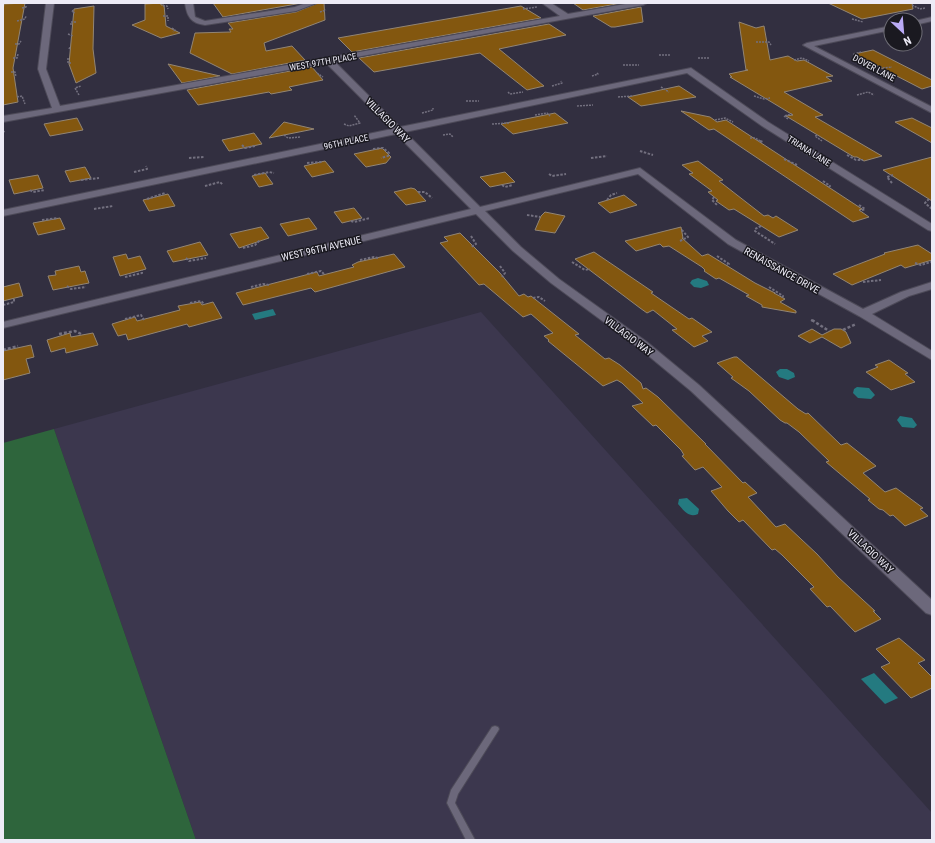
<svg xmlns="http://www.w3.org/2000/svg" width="935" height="843" viewBox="0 0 935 843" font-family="'Roboto Condensed',sans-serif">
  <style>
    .built { fill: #3c374e }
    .green { fill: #2e653c }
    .water { fill: #247a80 }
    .building { fill: #83570f; stroke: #928574 }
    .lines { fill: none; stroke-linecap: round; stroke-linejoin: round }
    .service-casing { stroke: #4d4a58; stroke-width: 2 }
    .minor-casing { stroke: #4d4a58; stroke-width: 2 }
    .path-far2 { stroke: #73707f; stroke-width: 1.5; stroke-dasharray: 2 1; stroke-linecap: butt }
    .path-far1 { stroke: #73707f; stroke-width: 2; stroke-dasharray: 2.5 1.5; stroke-linecap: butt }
    .path { stroke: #73707f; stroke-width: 2.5; stroke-dasharray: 3 2; stroke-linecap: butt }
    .service { fill: #6c687b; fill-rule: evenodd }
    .minor { fill: #6c687b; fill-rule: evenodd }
    .labels { text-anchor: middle; stroke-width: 3; stroke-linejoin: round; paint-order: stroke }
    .far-street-label { font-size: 9px; fill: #edebf6; stroke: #1a1920 }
    .street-label { font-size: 10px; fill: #edebf6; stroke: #1a1920 }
  </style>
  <rect width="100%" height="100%" fill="#322f40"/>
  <path class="built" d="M481 312 932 813V840H196L54 429Z"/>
  <path class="green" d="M54 429 196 840H3V443Z"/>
  <g class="water">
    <path d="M698 278 707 281 709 285 701 288 694 287 690 283 692 280Z"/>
    <path d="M273 309 276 315 255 320 252 314Z"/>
    <path d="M780 369H787L794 373 795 377 788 380 779 377 776 372Z"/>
    <path d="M857 387 869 388 875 395 871 399 858 398 853 393 854 389Z"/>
    <path d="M900 416 912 418 917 425 914 428 902 427 897 420Z"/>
    <path d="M687 498 699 509 698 514C689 518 684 511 678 504L679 499Z"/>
    <path d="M874 673 898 698 885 704 861 679Z"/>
  </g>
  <g class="building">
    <path d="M25 3 13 68 18 102 3 105V10L4 4Z"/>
    <path d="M161 3V5H164L166 26 180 33 161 38 132 25 145 20V4Z"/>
    <path d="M213 3H302L223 17Z"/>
    <path d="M318 3H324L325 20 264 43 266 51 292 46 305 60 232 74 190 53 195 33 231 32 229 29H233L228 23 296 12Z"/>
    <path d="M573 3H622L583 10Z"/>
    <path d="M828 3H912L913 9 862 19Z"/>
    <path d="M94 6 93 49 96 73 76 83 69 64 74 9Z"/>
    <path d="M521 6 541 18 352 52 338 38Z"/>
    <path d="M641 7 643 22 615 27H611L593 16Z"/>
    <path d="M739 22 756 28 764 26 770 60 788 56 797 61 804 60 833 76 826 77 832 81 784 92 823 115 815 117 882 156 864 161 857 157H854L786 116 793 115 730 77H732L729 74 748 70H746Z"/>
    <path d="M549 24 566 35 499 49 544 86 527 90 480 53 374 72 359 58Z"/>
    <path d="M873 50 932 80V86L922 89 854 54Z"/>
    <path d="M168 64 220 76 182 83Z"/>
    <path d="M312 67 323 80 289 87 292 90 271 94 269 92 198 105 187 90Z"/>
    <path d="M679 86 696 97 641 106 628 97Z"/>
    <path d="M681 111 710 117 717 122 726 120 862 209 859 210 869 217 853 222 714 129 709 130Z"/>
    <path d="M555 113 568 123 513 134 501 124Z"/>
    <path d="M77 118 83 130 50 136 44 124Z"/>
    <path d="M912 118 932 128V143L895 122Z"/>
    <path d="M284 122 314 129 269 138Z"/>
    <path d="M254 133 262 144 229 151 222 140Z"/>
    <path d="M382 148 391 157 386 163 366 167 354 154Z"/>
    <path d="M932 157V201L883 170Z"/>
    <path d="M325 161 334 172 312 177 304 166Z"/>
    <path d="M698 161 723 180 719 181 764 216 768 215 773 218 776 216 798 230 779 237 734 209 729 210 716 201 718 200 708 192 712 191 689 174 693 173 682 165Z"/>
    <path d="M85 167 91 178 70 182 65 171Z"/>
    <path d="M505 172 515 182 490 187 480 177Z"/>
    <path d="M265 173 273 184 259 187 252 176Z"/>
    <path d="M38 175 43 188 14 194 9 180Z"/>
    <path d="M411 188 415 189 426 201 406 205 394 192Z"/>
    <path d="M168 194 175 206 149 211 143 200Z"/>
    <path d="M624 195 637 205 610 213 598 203Z"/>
    <path d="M354 208 362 218 342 223 334 212Z"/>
    <path d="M545 212 565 216 555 233 535 230 541 216Z"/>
    <path d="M60 218 65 229 38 235 33 223Z"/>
    <path d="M309 218 317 229 288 236 280 224Z"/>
    <path d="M261 227 269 238 239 248 230 234Z"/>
    <path d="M681 227 683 238H682L702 256 708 254 755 283 775 293H774L785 299 780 302 796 311V313L762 307V305L746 296 749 295 719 278 716 279 704 271 705 270 702 267 669 246 663 247 660 244 636 251 625 241Z"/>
    <path d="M460 233 500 273 519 296 524 294 528 297 531 296 579 334 575 335 605 359 609 358 620 365 641 383 643 389 646 388 658 397 706 444H705L743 483 745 482 757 493 748 497 776 527 785 524 817 554 838 577 875 611H873L881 619 855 632 830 606 827 607 810 589 814 587 782 555 775 549 772 550 743 520 739 522 728 511 711 491 722 487 703 467 695 470 682 456 684 455 681 450 656 425 653 426 632 406 643 403 622 383 617 380 603 386 548 341 549 340 544 336 553 333 531 314 523 317 484 284 479 285 440 243 448 241 444 237Z"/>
    <path d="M200 242 208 255 173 262 167 251Z"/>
    <path d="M918 245 932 254V260L905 268 901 265 852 285 833 274 885 254 884 253Z"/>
    <path d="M594 252 653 292 651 293 689 319 692 318 712 332 702 336 708 341 694 347 672 330 677 329 653 310 647 313 640 308 575 259Z"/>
    <path d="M126 254 128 259 140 256 146 269 120 276 113 257Z"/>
    <path d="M394 254 405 267 315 292 311 288 243 305 236 293 317 272 319 276 354 267 352 265 358 262Z"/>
    <path d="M79 266 81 272 85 271 89 283 53 290 48 276 56 275 55 271Z"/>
    <path d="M19 283 23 296 3 301V287Z"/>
    <path d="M200 302 202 305 213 302 222 318 189 327 187 324 128 340 126 334 118 336 112 324 135 317 137 321 180 310 178 306Z"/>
    <path d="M812 329 822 335 834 329H841L846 332 851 343 841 348 822 337 810 343 798 336Z"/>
    <path d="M70 333 71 337 93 333 98 345 66 353 65 348 51 352 47 340Z"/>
    <path d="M31 345 34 357 26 359 30 373 3 380V351Z"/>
    <path d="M734 357H737L798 409 806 414 808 413 841 445 847 443 876 466 863 473 885 492 896 488 923 508 920 509 928 516 905 526 893 515 890 516 883 510 879 509 868 500 870 499 826 462 829 461 799 432 787 423H785L780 420 749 391 731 378 733 377 717 363Z"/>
    <path d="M889 360 908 373 905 374 915 382 891 390 866 372 878 367 875 365Z"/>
    <path d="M899 638 925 660 918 663 932 677V688L911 698 881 667 890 663 876 649Z"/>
  </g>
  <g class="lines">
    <g class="service-casing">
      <path id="service" d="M495 726 498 727 499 729 498 731 458 794 455 803 475 840H466L447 803 451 790 492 727Z"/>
    </g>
    <g class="minor-casing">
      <g id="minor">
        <path d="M46 3H54L46 69 60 106 560 16 542 3H551L568 14 631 3H647L643 5 334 61 400 127 691 68 768 122 932 224V231L928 230 762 126 687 73 405 132 480 207 640 168 736 240 863 309 901 292 932 282V289L909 296 872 314 932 351V360L859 316 728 244 638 174 485 211 521 247 559 279 647 342 699 385 932 600V615L926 613 691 391 639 348 551 283 513 251 476 214 3 328V322L471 209 396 134 3 216V210L392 129 326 63 3 122V116L52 108 38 69Z"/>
        <path d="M185 3H193L195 17 205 21 295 7 306 3H317L296 11 205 25C191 23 187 17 185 3Z"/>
        <path d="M932 17V21L915 25V21Z"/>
        <path d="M891 26V30L814 46 932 107V113L803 45 807 43Z"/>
      </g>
    </g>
    <g class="path-far2">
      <path d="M912 5 920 9 925 8"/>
      <path d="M163 6H167L168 9"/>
      <path d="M22 8 26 7V5"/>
      <path d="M523 9 537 7"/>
      <path d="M73 10 72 12 75 13"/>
      <path d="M320 12 326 10"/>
      <path d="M163 16H168V21"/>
      <path d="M852 19 863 22"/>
      <path d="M17 21 25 19 26 16"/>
      <path d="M71 25V22H77"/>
      <path d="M172 28 175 30 173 32"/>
      <path d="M68 34 73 36"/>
      <path d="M756 42H769L771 45"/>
      <path d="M15 44H19L21 41"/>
      <path d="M69 49 70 47"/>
      <path d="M659 55H671"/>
      <path d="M858 56 853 54 861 52"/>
      <path d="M13 58H17L18 54"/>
      <path d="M68 58V63H72"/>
      <path d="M698 58H710"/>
      <path d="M794 60 802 58 809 61"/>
      <path d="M623 65H639"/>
      <path d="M877 66 883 68 892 67"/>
      <path d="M11 72H15L16 77"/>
      <path d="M317 73 323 77"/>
      <path d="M592 76 598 74 597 73"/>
      <path d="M552 86 562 83 561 81"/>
      <path d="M661 87 669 92"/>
      <path d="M508 92 510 94 523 92"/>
      <path d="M79 95 75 88 81 86"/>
      <path d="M857 95 868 92 874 95"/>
      <path d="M754 96 764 99 770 98"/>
      <path d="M17 97 22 96 25 104"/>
      <path d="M618 97 633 96"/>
      <path d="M466 101H479"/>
      <path d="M577 106 593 105"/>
      <path d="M422 113 433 110V108"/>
      <path d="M535 115 547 113 550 116"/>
      <path d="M788 119 784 116 792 114"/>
      <path d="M715 120 725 118 733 122"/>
      <path d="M344 124 349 126 360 123 354 115"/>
      <path d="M492 124 509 123"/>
      <path d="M3 131 5 132"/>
      <path d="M284 135 288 138 301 137"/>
      <path d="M443 135 450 134 453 137"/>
      <path d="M817 135 815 136 822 141"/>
      <path d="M750 138H755L762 142"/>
    </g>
    <g class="path-far1">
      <path d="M760 141 763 142"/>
      <path d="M242 145 245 148 255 146"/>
      <path d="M373 149 383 148 389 153 388 156 381 158"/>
      <path d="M640 151 653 155"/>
      <path d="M847 155 856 160H863"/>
      <path d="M189 158 204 157"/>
      <path d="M591 158 607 156"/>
      <path d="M784 159 797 165"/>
      <path d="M307 163 323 162"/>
      <path d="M134 172 147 169 146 166"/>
      <path d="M549 174 552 176 566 174"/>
      <path d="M254 175 269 172 274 173"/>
      <path d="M81 180 99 178"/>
      <path d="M823 181 830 186 828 188"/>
      <path d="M892 183 887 177 893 175"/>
      <path d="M502 185 505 187 513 185"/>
      <path d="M205 186 220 182 223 185"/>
      <path d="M30 190 33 192 45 190"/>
      <path d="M418 192H425L432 198"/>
      <path d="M714 197 712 200 717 205"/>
      <path d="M147 199 165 193"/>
      <path d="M929 199 925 203 932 209"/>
      <path d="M607 200 611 195 617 193"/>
      <path d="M859 205 865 209 860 211"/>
      <path d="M94 209 113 206"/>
      <path d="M527 215 540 217"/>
      <path d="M42 220 58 218"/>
      <path d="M351 221 354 222 370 218"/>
      <path d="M761 226 755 229V231L775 244"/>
      <path d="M471 236 476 244 471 247"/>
      <path d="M680 241 688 237 681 229"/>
      <path d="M243 248 255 245 260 240"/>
      <path d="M717 256 729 264 727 265"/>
      <path d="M186 258 189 261 206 258"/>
      <path d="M360 260 374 257 378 258"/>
      <path d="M572 262 585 270 590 269"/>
      <path d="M915 263 921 265 931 262"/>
      <path d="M500 266 505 273 502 277"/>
      <path d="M307 274 321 271 325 275"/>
      <path d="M125 277 142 273V270"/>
      <path d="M863 282 881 280"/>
      <path d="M67 286 71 289 86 287"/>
      <path d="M251 287 263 284 269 285"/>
      <path d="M769 287 783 296 782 298"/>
      <path d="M533 298 539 297 545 301"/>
      <path d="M190 303 201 301 204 304"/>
      <path d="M3 305 14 302V298"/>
      <path d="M125 319 141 315 144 320"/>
      <path d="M811 320 813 321"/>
    </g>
    <g class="path">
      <path d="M812 320 829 331"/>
      <path d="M843 330 856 324"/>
      <path d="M59 334 75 331 81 334"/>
      <path d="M3 350 18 346"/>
    </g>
    <use href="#service" class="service"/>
    <use href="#minor" class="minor"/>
  </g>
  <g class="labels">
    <g class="far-street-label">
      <text transform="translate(323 62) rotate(-10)" y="3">WEST 97TH PLACE</text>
      <text transform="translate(874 68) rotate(28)" y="3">DOVER LANE</text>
      <text transform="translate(346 142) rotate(-12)" y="3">96TH PLACE</text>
      <text transform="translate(809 151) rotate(32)" y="3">TRIANA LANE</text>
    </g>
    <g class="street-label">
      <text transform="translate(388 120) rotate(45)" y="4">VILLAGIO WAY</text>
      <text transform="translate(321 248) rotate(-13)" y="4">WEST 96TH AVENUE</text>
      <text transform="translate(782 270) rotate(29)" y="4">RENAISSANCE DRIVE</text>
      <text transform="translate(629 336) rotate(37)" y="4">VILLAGIO WAY</text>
      <text transform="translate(871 551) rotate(43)" y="4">VILLAGIO WAY</text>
    </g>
  </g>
  <rect width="935" height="843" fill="none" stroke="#edebf6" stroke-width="8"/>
  <g transform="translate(903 32) rotate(154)"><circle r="19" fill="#1a1920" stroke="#6e6d76"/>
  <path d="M0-3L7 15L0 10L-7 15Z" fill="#baaaf6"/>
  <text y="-6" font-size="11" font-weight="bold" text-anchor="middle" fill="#edebf6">N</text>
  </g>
</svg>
